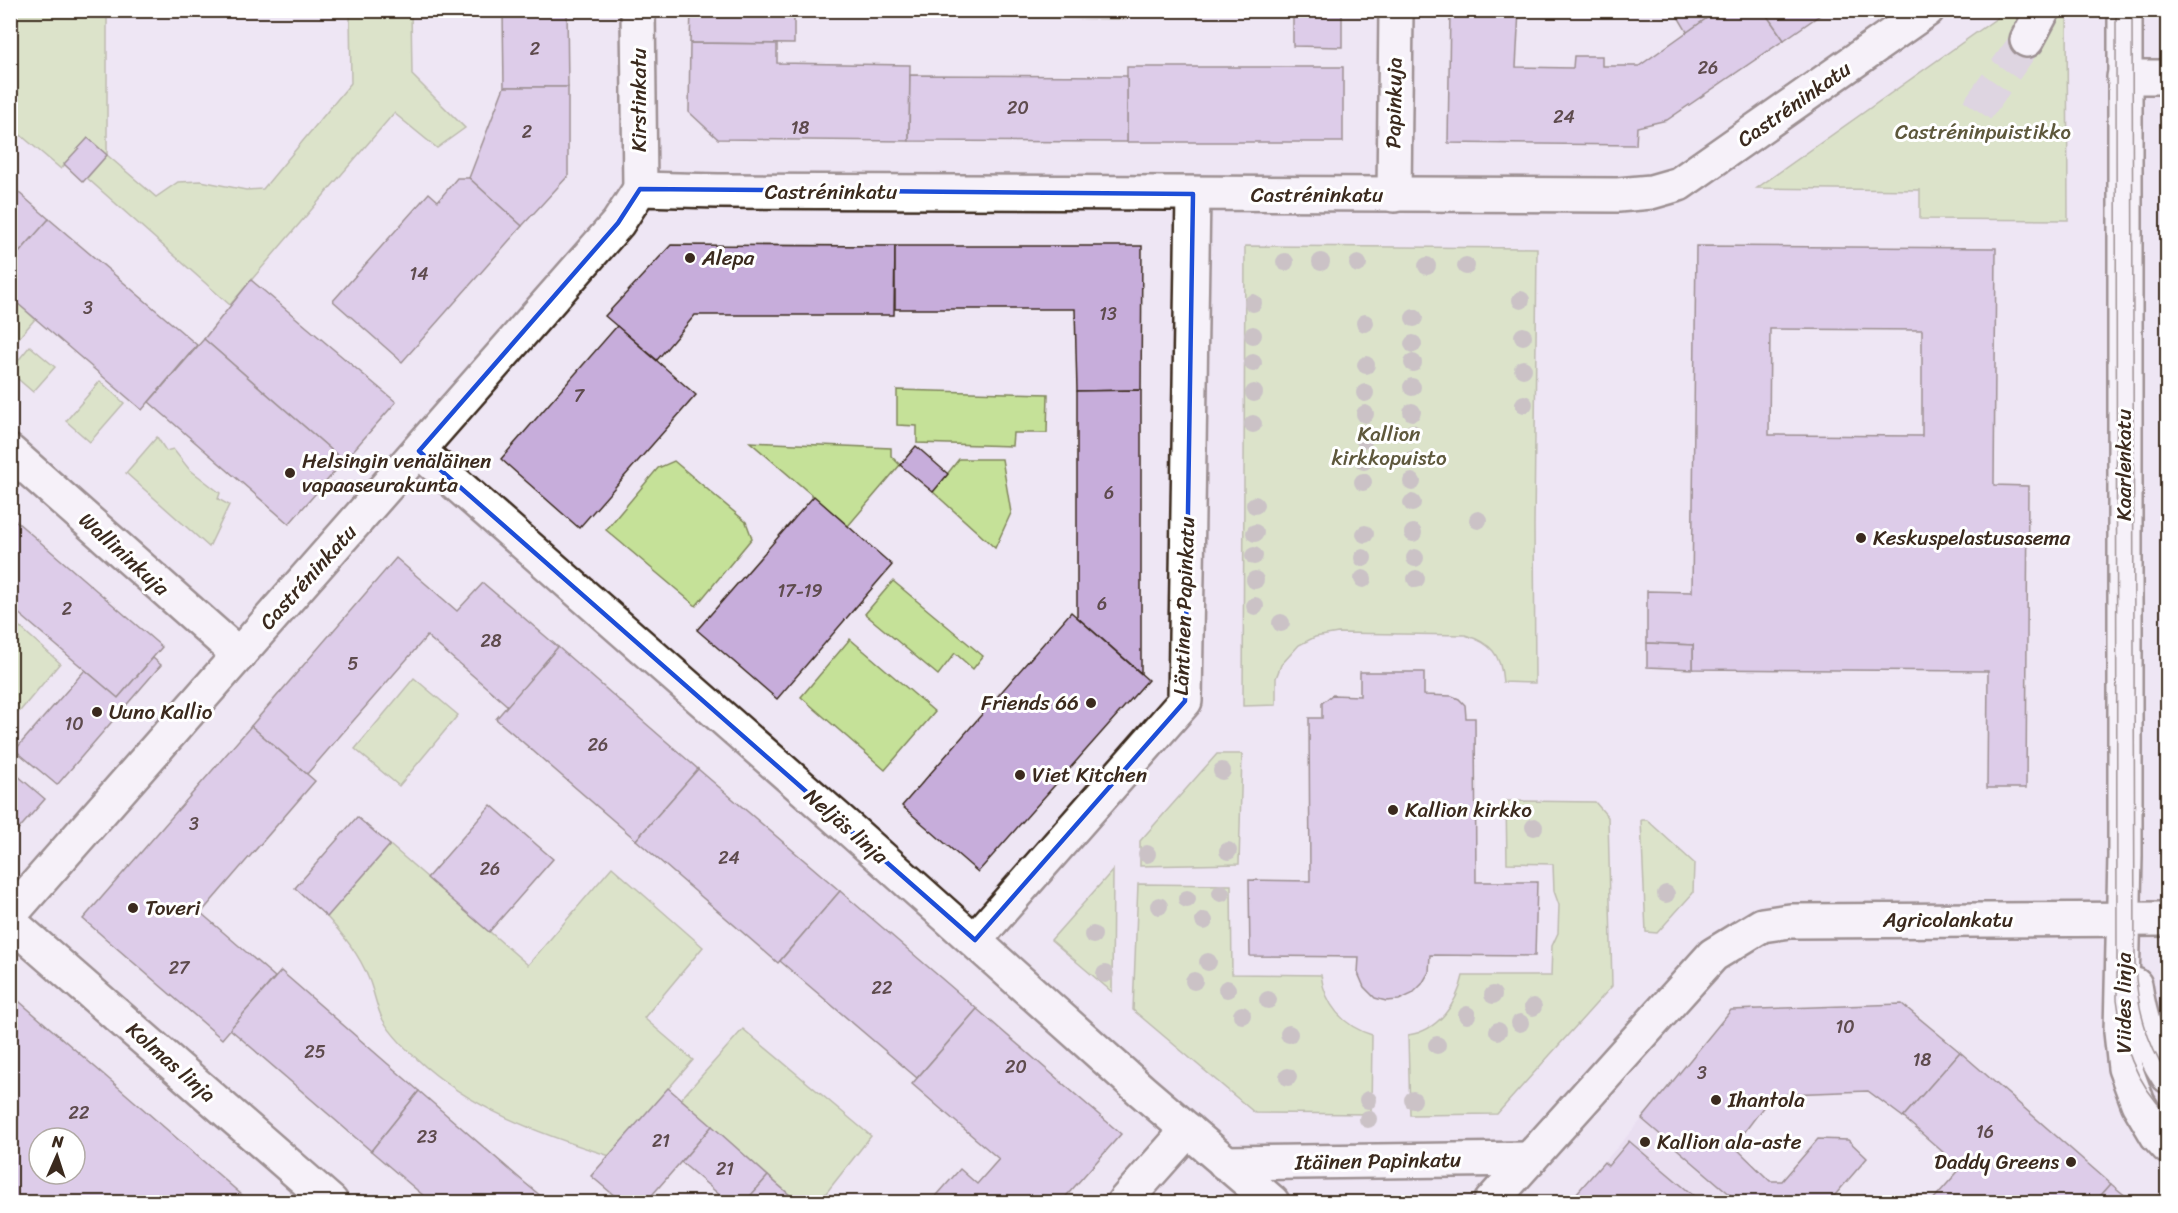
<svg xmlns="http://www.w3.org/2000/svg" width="2178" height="1213" viewBox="0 0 2178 1213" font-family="Sriracha,sans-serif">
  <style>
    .built { fill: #e2d5ec }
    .green { fill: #c5e198; stroke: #80865b; stroke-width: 1.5 }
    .building { fill: #c7addb; stroke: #3b2a1e; stroke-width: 1.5; fill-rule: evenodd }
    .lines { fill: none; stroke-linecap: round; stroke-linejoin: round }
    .minor-tunnel { stroke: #cac0c9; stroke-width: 33; stroke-dasharray: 33 16; stroke-linecap: butt }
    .minor-casing { stroke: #3b2a1e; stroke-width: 38 }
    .minor { stroke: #fff; stroke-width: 33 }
    .tram { stroke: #3b2a1e; stroke-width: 1.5 }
    .tree { fill: #9f988f }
    .marked { fill: none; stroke: #1d4ed8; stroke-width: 4.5; stroke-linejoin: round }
    .poi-dot { fill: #3b2a1e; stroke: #fff; stroke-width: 2 }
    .labels { text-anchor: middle; stroke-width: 6; stroke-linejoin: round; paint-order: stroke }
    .number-label { font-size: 18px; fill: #5e4b4d }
    .street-label { font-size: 21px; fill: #3b2a1e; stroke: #fff }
    .park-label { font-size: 21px; fill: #5e583c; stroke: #fff }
    .poi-label { font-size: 21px; fill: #3b2a1e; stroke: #fff; text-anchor: start }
  </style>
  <rect width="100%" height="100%" fill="#eee6f4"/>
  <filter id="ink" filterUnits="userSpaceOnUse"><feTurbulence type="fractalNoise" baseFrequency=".0167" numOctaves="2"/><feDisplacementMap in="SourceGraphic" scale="12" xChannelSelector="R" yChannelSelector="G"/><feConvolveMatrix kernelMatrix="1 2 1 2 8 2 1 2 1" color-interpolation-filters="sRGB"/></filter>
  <g filter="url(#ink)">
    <path class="built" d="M1642 1119 1739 1202H1569Z"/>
    <g class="green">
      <path d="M979 10 1127 11 1126 19 979 17Z"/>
      <path d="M350 11H411L412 75 465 128 437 148 394 113 230 305 87 178 107 155 88 138 61 169 11 127 10 14 107 13V155L156 197 178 182 201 181 246 190 263 189 351 83Z"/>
      <path d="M2007 11H2067L2068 220 1920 219V190L1757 188Z"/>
      <path d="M1245 246 1537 248 1534 525 1535 683 1503 682C1501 654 1491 643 1465 635L1338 633 1315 637 1299 645 1281 665 1276 678V705L1243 706Z"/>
      <path d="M11 297 35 319 11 347Z"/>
      <path d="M30 346 55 367 33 392 11 373V369Z"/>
      <path d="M100 381 124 403 90 442 66 421Z"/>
      <path d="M897 390 1048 394 1047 433H1013L1012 446 917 443V426L897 425Z"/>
      <path d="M157 437 166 451 173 449 189 469 220 493 218 499 229 505 209 547 126 473Z"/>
      <path d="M750 442 891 448V456L900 465 848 526Z"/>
      <path d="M959 459H1002L1011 513 995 548 933 492Z"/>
      <path d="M674 461 746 522 752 538 696 606 606 530 658 468Z"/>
      <path d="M893 581 983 656 973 669 955 653 938 675 865 614Z"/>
      <path d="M11 619 60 663 20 711 10 713Z"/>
      <path d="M850 639 935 712 885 770 801 697Z"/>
      <path d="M414 678 458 715 399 786 355 749Z"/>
      <path d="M1217 754H1242L1239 864 1140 866V841Z"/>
      <path d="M1506 801 1595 802 1608 817 1612 986 1497 1114 1410 1115 1408 1035C1438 1031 1457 1004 1463 976H1551L1552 946 1558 933 1559 905 1554 891 1553 864 1507 863Z"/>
      <path d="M1641 820H1647L1694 863 1693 893 1657 933 1646 932Z"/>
      <path d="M390 845 528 965 612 867 703 947 644 1018 693 1060 610 1156C540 1134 470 1109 416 1058 404 1047 391 1034 383 1020 376 1007 374 990 368 977 359 954 343 935 327 917Z"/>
      <path d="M1113 870 1112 992 1051 940Z"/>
      <path d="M1138 884 1231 885 1232 974 1321 975C1325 1005 1343 1026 1372 1035L1371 1114 1255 1113 1133 1010Z"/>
      <path d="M743 1029 871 1136 819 1202H798L681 1099Z"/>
    </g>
    <g class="building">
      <path d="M503 10H567L568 87H504Z"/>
      <path d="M691 10H794V44L690 43Z"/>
      <path d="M1293 10H1342V47L1293 46Z"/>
      <path d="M1450 10H1519L1516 67 1573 68 1574 56H1602V66H1639L1718 10H1763L1784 40 1667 120 1637 127 1636 145 1448 143Z"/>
      <path d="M1674 10H1718L1687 32Z"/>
      <path d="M1763 10H1827L1784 40Z"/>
      <path d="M690 43 777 44V63L910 65 909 141 718 139 689 112Z"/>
      <rect x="1127" y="67" width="216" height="75"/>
      <path d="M910 75 1127 76V142L909 141Z"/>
      <path d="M504 87H568V176L522 226 469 178Z"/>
      <path d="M88 138 107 155 83 182 64 164Z"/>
      <path d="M457 178H469L522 226 402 362 333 301 429 193 438 201Z"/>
      <path d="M10 185 49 219 10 263Z"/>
      <path d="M49 219 197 345 142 410 10 297V263Z"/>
      <path d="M671 245 895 246 894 315H695L657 360 605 316Z"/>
      <path d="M895 246H1142L1141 390 1077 391 1075 309H895Z"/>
      <path d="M1696 246 1996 248 1994 485 2028 486 2026 788H1987L1988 671 1693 669V645L1647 643V591L1692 592ZM1770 329 1922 330V436L1769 435Z"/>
      <path d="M251 280 396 402 344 461 204 339Z"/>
      <path d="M617 326 696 395 579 528 501 459Z"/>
      <path d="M204 339 344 461 289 524 149 402Z"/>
      <path d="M1141 390V673L1077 617V391Z"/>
      <path d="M916 446 948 474 933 492 900 465Z"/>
      <path d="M814 496 892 565 777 699 697 630Z"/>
      <path d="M10 516 162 647 118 698 10 606Z"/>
      <path d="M396 558 457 611 483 583 558 647 508 706 427 636 307 774 251 726Z"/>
      <path d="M1071 612 1148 680 978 872 902 806Z"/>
      <path d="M1647 643 1693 645V669L1647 667Z"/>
      <path d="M558 647 698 769 636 840 496 719Z"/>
      <path d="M153 658 161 665 57 785 15 750 85 670 118 698Z"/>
      <path d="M1360 672H1424V695L1452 696 1459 699 1465 705 1466 718H1475L1476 882H1537L1535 956 1430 955 1429 972 1422 984 1412 994 1399 1000 1386 1001 1375 998 1364 987 1358 973 1359 957 1250 956 1249 880 1310 881 1309 718H1322V703L1332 695 1360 696Z"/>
      <path d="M251 726 315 781 201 913 275 977 222 1039 83 919Z"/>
      <path d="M10 769 45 799 10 839Z"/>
      <path d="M698 769 840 891 778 963 636 840Z"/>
      <path d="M491 805 553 859 489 932 427 878Z"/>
      <path d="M357 817 390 845 327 917 295 888Z"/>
      <path d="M840 891 977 1009 917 1078 780 961Z"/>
      <path d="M281 971 419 1091 371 1151 230 1029Z"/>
      <path d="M13 996 118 1087 250 1202H10V999ZM39 1138H75V1174H39Z"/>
      <path d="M1902 1004 1960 1052 1903 1117 1868 1091 1787 1094 1764 1106 1734 1146 1770 1181H1782L1818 1139 1848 1140 1867 1158 1829 1202H1739L1642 1119 1731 1010Z"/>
      <path d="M977 1009 1121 1134 1061 1202H931L960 1169 977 1184 999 1159 912 1084Z"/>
      <path d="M1960 1052 2111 1184 2095 1202H1931L1961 1168 1903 1117Z"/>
      <path d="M668 1088 712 1126 646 1202H622L591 1176Z"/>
      <path d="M419 1091 525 1183 548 1202H431L371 1151Z"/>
      <path d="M712 1126 768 1176 745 1202H728L681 1162Z"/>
      <path d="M1629 1141 1701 1202H1569L1604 1162 1608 1166Z"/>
      <path d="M768 1176 777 1184 798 1202H745Z"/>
      <path d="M2111 1184 2133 1202H2095Z"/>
    </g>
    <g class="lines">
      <path class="minor-tunnel" d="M1977 110 2027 40"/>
      <g class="minor-casing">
        <g id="minor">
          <path d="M638 10 640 189"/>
          <path d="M2125 10V856L2121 1032 2125 1068 2138 1103 2157 1135 2168 1147"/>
          <path d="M2027 40 2043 10"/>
          <path d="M2124 77H2168"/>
          <path d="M1394 195 1396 10"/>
          <path d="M419 451 855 834 1142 1091 1272 1202"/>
          <path d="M10 452 239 655"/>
          <path d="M10 915 618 223 640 189 718 191 1618 195 1651 192 1679 184 1927 10"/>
          <path d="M10 922 331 1202"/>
          <path d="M975 940 1185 701 1193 194"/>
          <path d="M2135 985C2140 1019 2149 1047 2168 1076"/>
          <path d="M1225 1163 1530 1159"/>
          <path d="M1124 1202 1188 1130"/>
          <path d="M1491 1202 1713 955 1762 925 1790 921 2168 919"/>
        </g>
      </g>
      <use href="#minor" class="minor"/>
      <g class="tram">
        <path d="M2116 10 2117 999C2123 1045 2134 1080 2168 1115"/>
        <path d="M2132 10 2135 964C2137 1005 2145 1041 2168 1076"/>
      </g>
    </g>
    <g class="tree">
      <circle cx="1285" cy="262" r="9"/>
      <circle cx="1321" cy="262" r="9"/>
      <circle cx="1358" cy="264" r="9"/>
      <circle cx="1427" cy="266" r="9"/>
      <circle cx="1466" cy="266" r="9"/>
      <circle cx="1521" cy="300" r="9"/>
      <circle cx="1253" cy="303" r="9"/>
      <circle cx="1414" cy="318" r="9"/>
      <circle cx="1365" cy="323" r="9"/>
      <circle cx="1253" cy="335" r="9"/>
      <circle cx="1523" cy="336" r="9"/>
      <circle cx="1413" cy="344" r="9"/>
      <circle cx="1253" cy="363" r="9"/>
      <circle cx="1413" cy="363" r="9"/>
      <circle cx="1366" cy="365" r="9"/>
      <circle cx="1523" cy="369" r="9"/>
      <circle cx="1412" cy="387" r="9"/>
      <circle cx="1254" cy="393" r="9"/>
      <circle cx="1365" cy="393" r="9"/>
      <circle cx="1524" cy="404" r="9"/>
      <circle cx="1412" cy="412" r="9"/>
      <circle cx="1365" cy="414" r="9"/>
      <circle cx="1253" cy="424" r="9"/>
      <circle cx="1412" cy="433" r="9"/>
      <circle cx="1364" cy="439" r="9"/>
      <circle cx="1412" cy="460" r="9"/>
      <circle cx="1364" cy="461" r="9"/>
      <circle cx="1363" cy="482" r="9"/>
      <circle cx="1412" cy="482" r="9"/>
      <circle cx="1412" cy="503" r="9"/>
      <circle cx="1255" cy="505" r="9"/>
      <circle cx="1478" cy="520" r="9"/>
      <circle cx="1255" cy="533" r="9"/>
      <circle cx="1413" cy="533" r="9"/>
      <circle cx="1365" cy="534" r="9"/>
      <circle cx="1254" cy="556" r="9"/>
      <circle cx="1363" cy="558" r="9"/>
      <circle cx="1415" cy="558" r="9"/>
      <circle cx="1363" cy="579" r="9"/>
      <circle cx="1416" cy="579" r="9"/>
      <circle cx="1255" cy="580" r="9"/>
      <circle cx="1255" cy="606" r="9"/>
      <circle cx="1281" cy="623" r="9"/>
      <circle cx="1222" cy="771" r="9"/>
      <circle cx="1534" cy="827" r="9"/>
      <circle cx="1228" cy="851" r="9"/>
      <circle cx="1147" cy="854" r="9"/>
      <circle cx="1221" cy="893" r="9"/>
      <circle cx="1666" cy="894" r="9"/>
      <circle cx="1187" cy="899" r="9"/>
      <circle cx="1159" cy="906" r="9"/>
      <circle cx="1204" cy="921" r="9"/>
      <circle cx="1093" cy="935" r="9"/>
      <circle cx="1208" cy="962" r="9"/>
      <circle cx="1105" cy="974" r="9"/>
      <circle cx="1194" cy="981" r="9"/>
      <circle cx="1227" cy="989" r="9"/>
      <circle cx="1493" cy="995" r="9"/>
      <circle cx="1268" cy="1000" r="9"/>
      <circle cx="1533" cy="1007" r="9"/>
      <circle cx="1242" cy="1015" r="9"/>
      <circle cx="1467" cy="1015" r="9"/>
      <circle cx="1520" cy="1023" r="9"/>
      <circle cx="1498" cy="1031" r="9"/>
      <circle cx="1289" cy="1034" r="9"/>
      <circle cx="1437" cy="1045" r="9"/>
      <circle cx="1288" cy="1077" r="9"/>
      <circle cx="1368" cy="1100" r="9"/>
      <circle cx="1413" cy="1100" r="9"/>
      <circle cx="1368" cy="1119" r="9"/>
    </g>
  </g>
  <path d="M0 0H2178V1213H0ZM640 189 1193 194 1185 701 975 940 419 451 618 223Z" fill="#eee6f4" fill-opacity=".55" fill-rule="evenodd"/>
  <path class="marked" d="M640 189 1193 194 1185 701 975 940 419 451 618 223Z"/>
  <g class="poi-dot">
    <circle cx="690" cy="258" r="6"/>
    <circle cx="290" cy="473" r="6"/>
    <circle cx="1861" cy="538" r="6"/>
    <circle cx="1091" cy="703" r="6"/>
    <circle cx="97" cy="712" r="6"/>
    <circle cx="1020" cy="775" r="6"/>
    <circle cx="1393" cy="810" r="6"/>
    <circle cx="133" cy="908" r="6"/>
    <circle cx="1716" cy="1100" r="6"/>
    <circle cx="1645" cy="1142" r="6"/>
    <circle cx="2071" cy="1162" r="6"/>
  </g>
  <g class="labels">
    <g class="number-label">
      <text x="535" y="55">2</text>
      <text x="1708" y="74">26</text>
      <text x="1018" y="114">20</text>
      <text x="1564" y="123">24</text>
      <text x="800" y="134">18</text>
      <text x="527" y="138">2</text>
      <text x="419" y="280">14</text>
      <text x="88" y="314">3</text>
      <text x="1108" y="320">13</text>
      <text x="579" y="402">7</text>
      <text x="1109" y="499">6</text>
      <text x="800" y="597">17-19</text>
      <text x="1102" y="610">6</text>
      <text x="67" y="615">2</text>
      <text x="491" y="647">28</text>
      <text x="353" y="670">5</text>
      <text x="74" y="730">10</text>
      <text x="598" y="751">26</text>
      <text x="194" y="830">3</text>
      <text x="729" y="864">24</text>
      <text x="490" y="875">26</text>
      <text x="179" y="974">27</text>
      <text x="882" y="994">22</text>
      <text x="1845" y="1033">10</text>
      <text x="315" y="1058">25</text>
      <text x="1922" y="1066">18</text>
      <text x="1016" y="1073">20</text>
      <text x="1702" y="1079">3</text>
      <text x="79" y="1119">22</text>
      <text x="1985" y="1138">16</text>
      <text x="427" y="1143">23</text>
      <text x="661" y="1147">21</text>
      <text x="725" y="1175">21</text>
    </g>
    <g class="street-label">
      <text transform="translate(639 100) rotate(-90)" y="7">Kirstinkatu</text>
      <text transform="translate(1394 103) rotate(-89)" y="7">Papinkuja</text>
      <text transform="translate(1794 104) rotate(-35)" y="7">Castréninkatu</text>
      <text x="831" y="199">Castréninkatu</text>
      <text x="1317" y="202">Castréninkatu</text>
      <text transform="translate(2124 465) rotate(-90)" y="7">Kaarlenkatu</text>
      <text transform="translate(124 554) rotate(42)" y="7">Wallininkuja</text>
      <text transform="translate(308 577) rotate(-48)" y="7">Castréninkatu</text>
      <text transform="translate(1184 606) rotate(-88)" y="7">Läntinen Papinkatu</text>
      <text transform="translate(846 826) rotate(41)" y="7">Neljäs linja</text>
      <text x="1948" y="927">Agricolankatu</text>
      <text transform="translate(2124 1003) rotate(-90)" y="7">Viides linja</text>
      <text transform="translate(171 1062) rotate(41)" y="7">Kolmas linja</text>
      <text transform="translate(1378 1161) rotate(-1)" y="7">Itäinen Papinkatu</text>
    </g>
    <g class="park-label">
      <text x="1983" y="139">Castréninpuistikko</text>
      <text x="1389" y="441">Kallion<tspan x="1389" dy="24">kirkkopuisto</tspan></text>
    </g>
    <g class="poi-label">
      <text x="702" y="265">Alepa</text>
      <text x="302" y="468">Helsingin venäläinen<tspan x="302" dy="24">vapaaseurakunta</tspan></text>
      <text x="1873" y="545">Keskuspelastusasema</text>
      <text x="1079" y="710" text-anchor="end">Friends 66</text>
      <text x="109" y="719">Uuno Kallio</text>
      <text x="1032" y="782">Viet Kitchen</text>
      <text x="1405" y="817">Kallion kirkko</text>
      <text x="145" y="915">Toveri</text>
      <text x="1728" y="1107">Ihantola</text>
      <text x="1657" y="1149">Kallion ala-aste</text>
      <text x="2059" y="1169" text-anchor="end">Daddy Greens</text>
    </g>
  </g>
  <rect width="2178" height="1213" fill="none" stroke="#fff" stroke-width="36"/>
  <rect x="18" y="18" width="2142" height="1177" fill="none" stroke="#3b2a1e" stroke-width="2" filter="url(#ink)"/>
  <g transform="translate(57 1156) rotate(3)"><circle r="28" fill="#ffffff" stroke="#b1aaa5" stroke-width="1.5"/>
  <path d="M0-4.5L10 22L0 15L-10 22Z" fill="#3b2a1e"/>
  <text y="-9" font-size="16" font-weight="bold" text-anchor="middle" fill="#3b2a1e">N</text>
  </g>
</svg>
